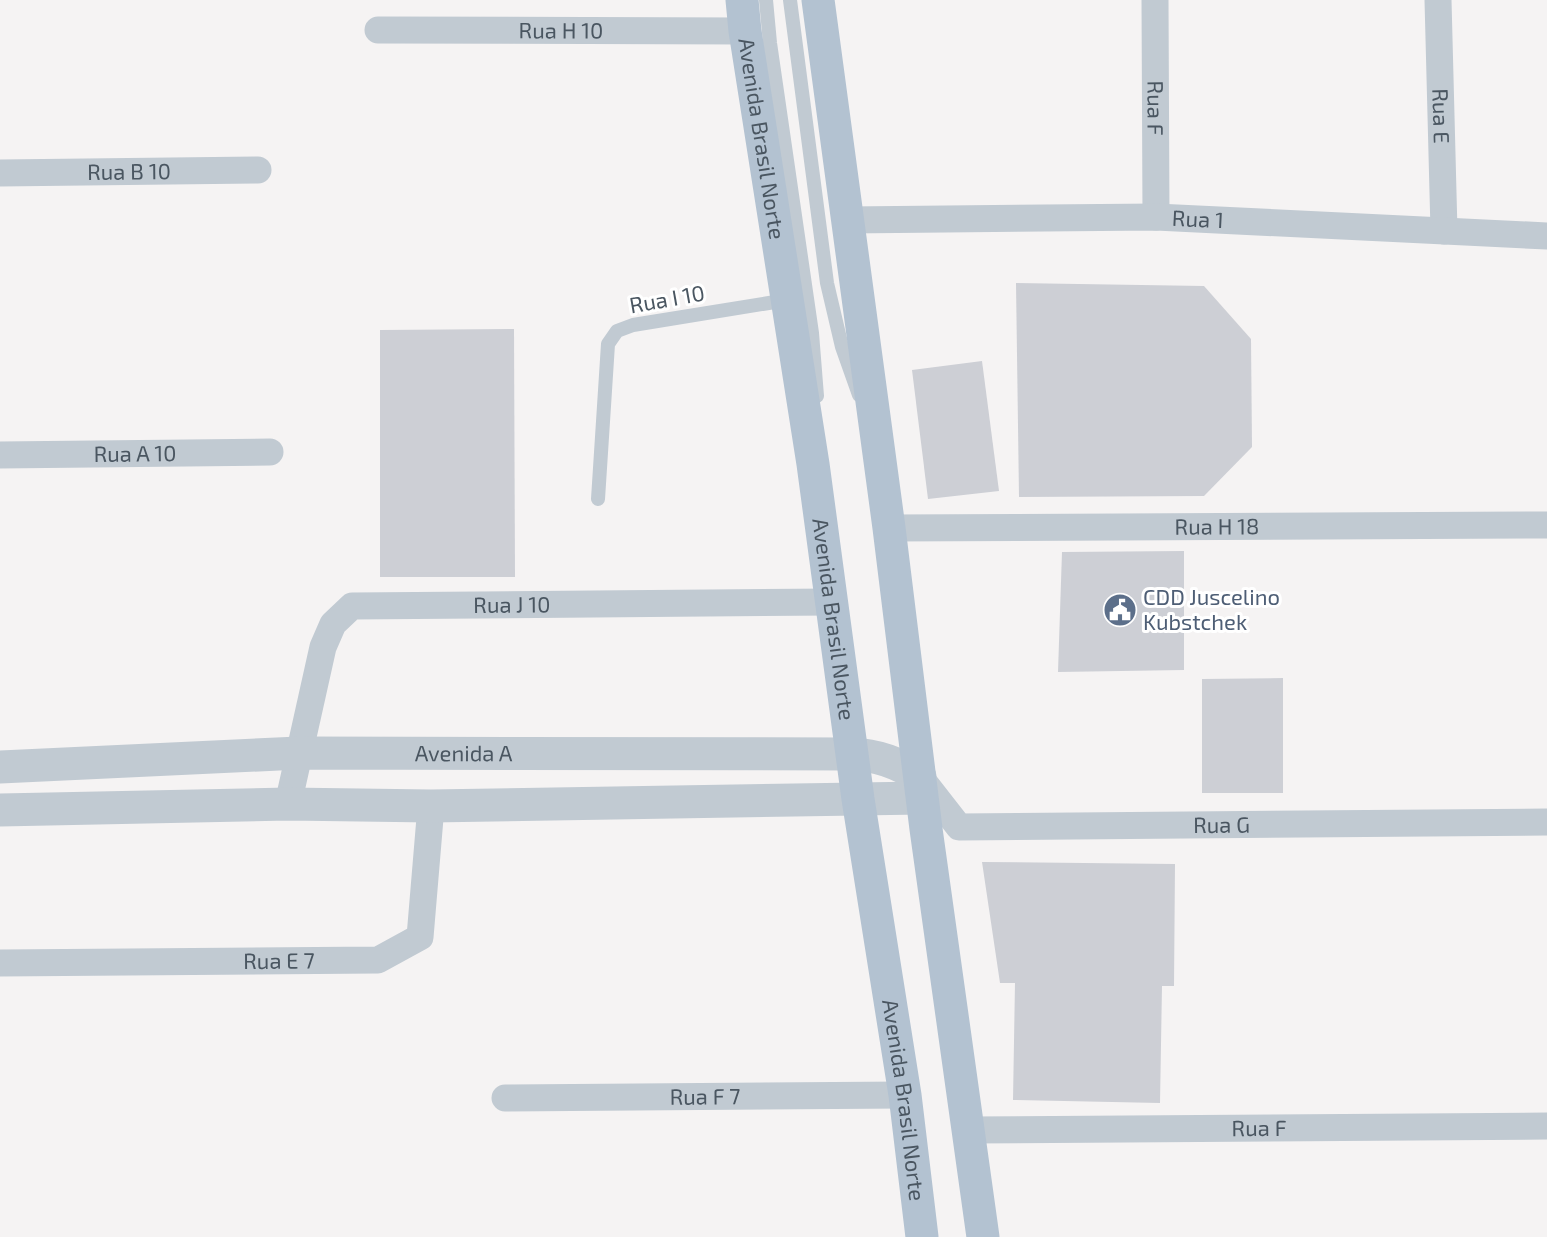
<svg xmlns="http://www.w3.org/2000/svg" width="1547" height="1237" viewBox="0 0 1547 1237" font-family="'Exo 2',sans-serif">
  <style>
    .building { fill: #cdcfd5 }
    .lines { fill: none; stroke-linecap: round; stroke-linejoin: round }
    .service { stroke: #c1cad2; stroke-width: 14 }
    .minor { stroke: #c1cad2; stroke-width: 27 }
    .tertiary { stroke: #c1cad2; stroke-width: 33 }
    .primary { stroke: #b3c2d1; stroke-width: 33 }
    .labels { text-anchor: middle; stroke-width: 6; stroke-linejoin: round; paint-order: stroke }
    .street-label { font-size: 22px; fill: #4a5661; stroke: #fff }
    .service-label { font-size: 22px; fill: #4e5e75; stroke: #fff; text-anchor: start }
  </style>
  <rect width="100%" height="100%" fill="#f5f3f3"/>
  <g class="building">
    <path d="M1016 283 1204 286 1251 339 1252 447 1204 496 1019 497Z"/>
    <path d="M514 329 515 577H380V330Z"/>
    <path d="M982 361 999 491 928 499 912 370Z"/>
    <path d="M1184 551V670L1058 672 1062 552Z"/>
    <path d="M1283 678V793H1202V679Z"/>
    <path d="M982 862 1175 864 1174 986H1162L1160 1103 1013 1100 1015 983H1000Z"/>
  </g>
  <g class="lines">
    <g class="service">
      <path d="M766 0 770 43 812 333 817 396"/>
      <path d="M790 0 827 283 842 347 859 395"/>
      <path d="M598 499 608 344 617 331 633 325 787 300"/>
    </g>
    <g class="minor">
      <path id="s1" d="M1155 0 1156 217"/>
      <path id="s2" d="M1438 0 1444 231"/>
      <path id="s3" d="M378 30 745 31"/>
      <path id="s4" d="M0 173 258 170"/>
      <path id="s5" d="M848 220 1156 217 1547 236"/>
      <path id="s6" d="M0 455 270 452"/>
      <path id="s7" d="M889 528 1547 525"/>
      <path id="s8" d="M920 777 959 827 1547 822"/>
      <path id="s9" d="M288 804 323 647 333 624 352 606 832 602"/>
      <path id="s10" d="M0 963 378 960 420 937 431 806"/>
      <path id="s11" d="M505 1098 905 1095"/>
      <path id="s12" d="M969 1130 1547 1126"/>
    </g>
    <g class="tertiary">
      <path id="s13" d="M0 767 299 753 852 754C878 755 899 763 920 777"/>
      <path d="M0 810 288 804 431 806 922 798"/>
    </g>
    <g class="primary">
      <path id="s14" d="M742 0 745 31 813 464 858 799 905 1095 922 1237"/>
      <path d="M818 0 889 528 926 829 983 1237"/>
    </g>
  </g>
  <defs>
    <g id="civic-disc" transform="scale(1.725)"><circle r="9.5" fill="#5c6f8a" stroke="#fff"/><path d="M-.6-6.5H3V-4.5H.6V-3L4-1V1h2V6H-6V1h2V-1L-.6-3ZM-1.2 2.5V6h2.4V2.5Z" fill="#fff"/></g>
  </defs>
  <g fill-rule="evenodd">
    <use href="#civic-disc" x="1120" y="610"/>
  </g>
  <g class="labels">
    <g class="street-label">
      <text dy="8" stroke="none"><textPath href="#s3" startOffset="183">Rua H 10</textPath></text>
      <text dy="8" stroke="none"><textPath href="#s1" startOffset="108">Rua F</textPath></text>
      <text dy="8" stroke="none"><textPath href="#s2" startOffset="116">Rua E</textPath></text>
      <text dy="8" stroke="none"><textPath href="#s14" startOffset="140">Avenida Brasil Norte</textPath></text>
      <text dy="8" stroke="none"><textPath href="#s4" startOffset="129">Rua B 10</textPath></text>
      <text dy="8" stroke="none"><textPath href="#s5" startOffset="350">Rua 1</textPath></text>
      <text transform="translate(667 299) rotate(-10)" y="8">Rua I 10</text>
      <text dy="8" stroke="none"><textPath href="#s6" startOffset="135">Rua A 10</textPath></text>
      <text dy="8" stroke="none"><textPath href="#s7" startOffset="328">Rua H 18</textPath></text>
      <text dy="8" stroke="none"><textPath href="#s9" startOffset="372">Rua J 10</textPath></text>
      <text dy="8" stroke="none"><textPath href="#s14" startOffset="626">Avenida Brasil Norte</textPath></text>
      <text dy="8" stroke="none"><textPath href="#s13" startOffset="464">Avenida A</textPath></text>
      <text dy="8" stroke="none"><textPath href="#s8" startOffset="326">Rua G</textPath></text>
      <text dy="8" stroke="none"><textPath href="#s10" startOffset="279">Rua E 7</textPath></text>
      <text dy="8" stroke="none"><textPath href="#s11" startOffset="200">Rua F 7</textPath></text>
      <text dy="8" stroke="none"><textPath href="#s14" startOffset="1112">Avenida Brasil Norte</textPath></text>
      <text dy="8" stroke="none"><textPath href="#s12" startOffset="290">Rua F</textPath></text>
    </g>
    <g class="service-label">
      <text x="1143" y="605">CDD Juscelino<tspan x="1143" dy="25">Kubstchek</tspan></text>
    </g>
  </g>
</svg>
